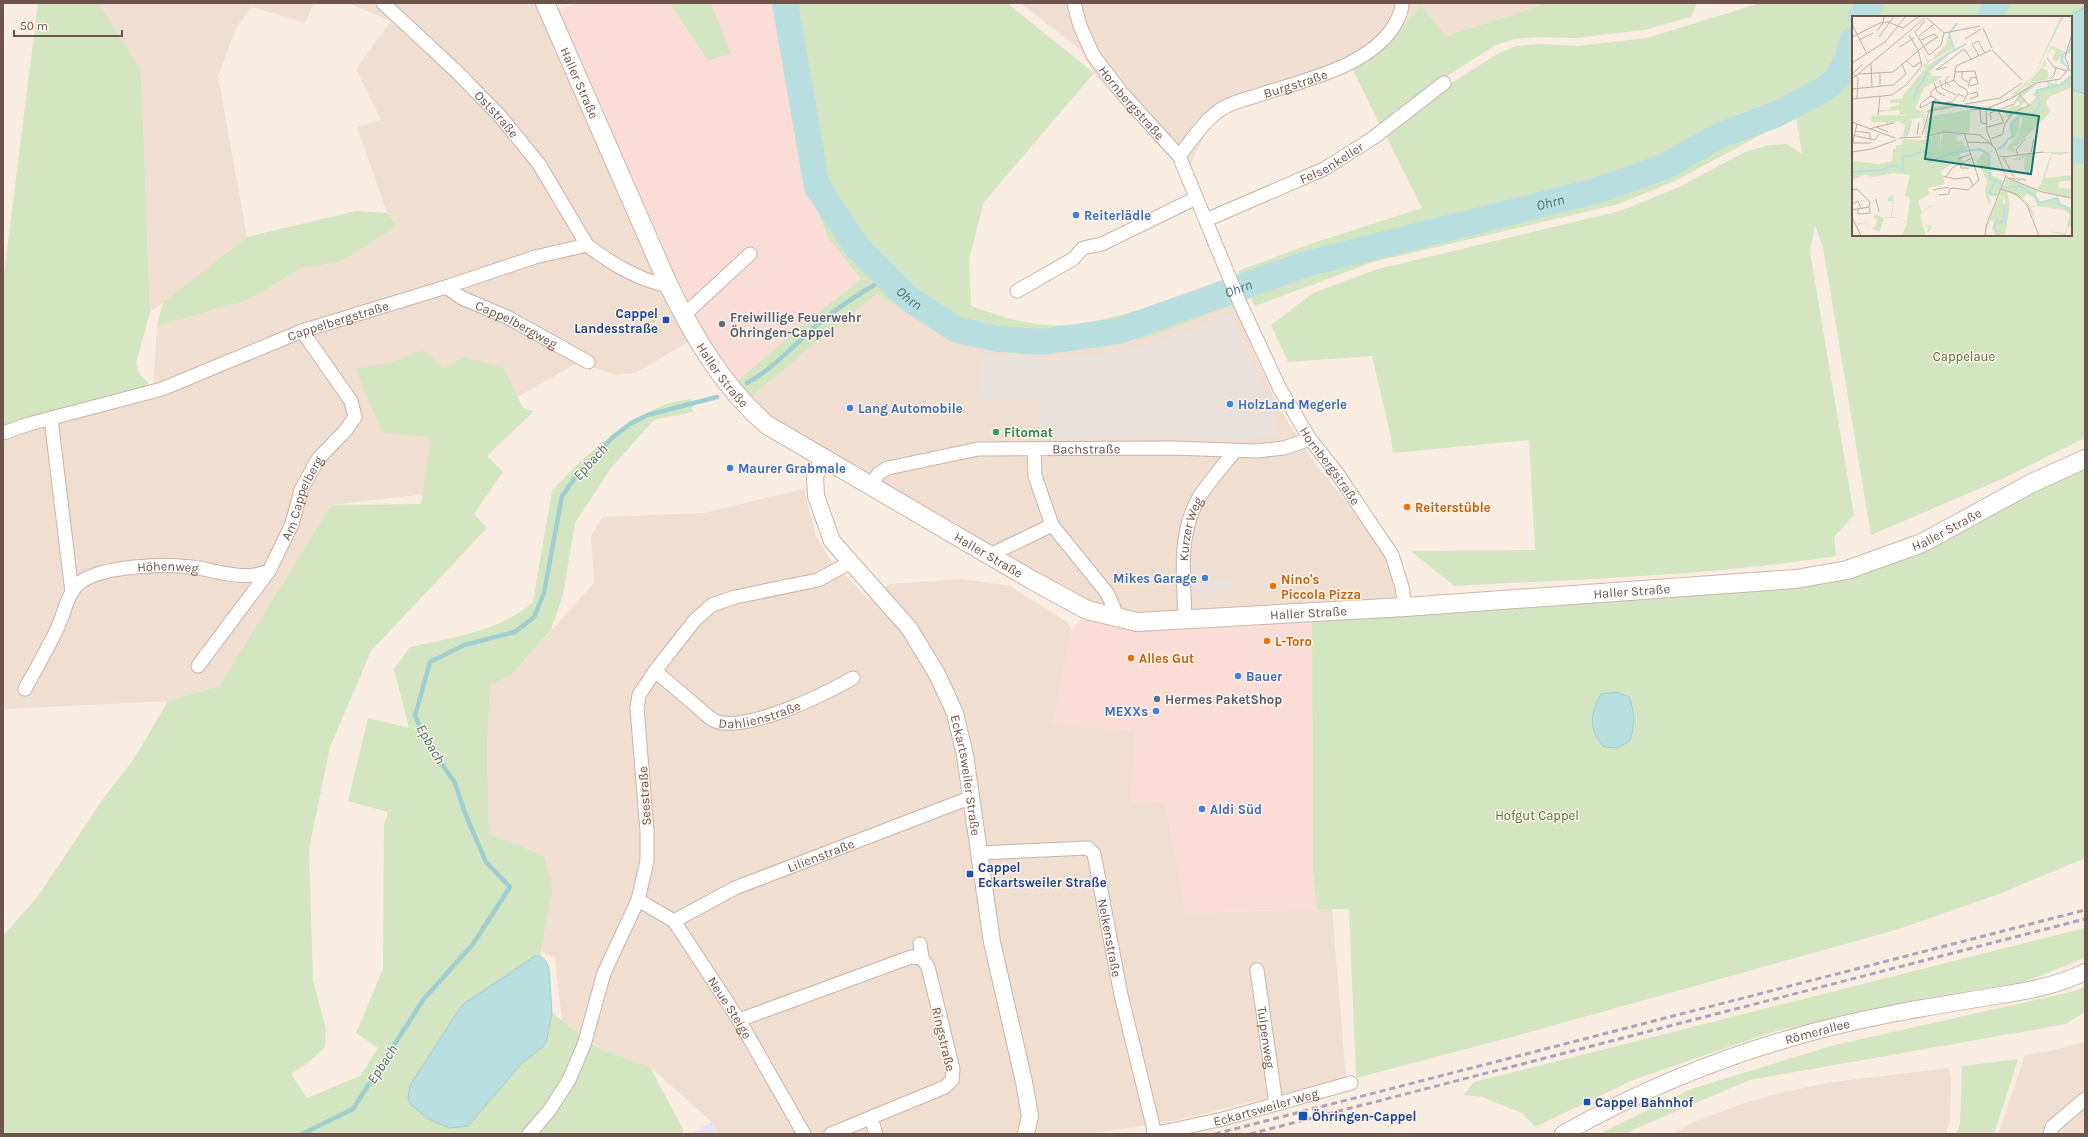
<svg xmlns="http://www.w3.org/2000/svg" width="2088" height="1137" viewBox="0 0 2088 1137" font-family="Karla,sans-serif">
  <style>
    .residential { fill: #f0ded1 }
    .commercial { fill: #f9ddd6 }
    .industrial { fill: #e9e1dc }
    .education { fill: #eadff5 }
    .green { fill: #d4e5c2; fill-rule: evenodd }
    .water { fill: #b9dfe0; stroke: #a0cfd1 }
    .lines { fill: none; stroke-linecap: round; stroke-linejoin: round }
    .stream { stroke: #a0cfd1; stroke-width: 4.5 }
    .river { stroke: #b9dfe0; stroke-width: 26 }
    .minor-casing { stroke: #c8b4aa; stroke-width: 15 }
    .tertiary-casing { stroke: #c8b4aa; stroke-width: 18 }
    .secondary-casing { stroke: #ceb6aa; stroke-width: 20 }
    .minor { stroke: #fff; stroke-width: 13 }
    .tertiary { stroke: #fff; stroke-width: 16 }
    .secondary { stroke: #fff; stroke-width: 18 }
    .rail { stroke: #afa2c1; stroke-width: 3; stroke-dasharray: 6 4; stroke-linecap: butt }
    .shop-dot { fill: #3f7fe0; stroke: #fdf2e7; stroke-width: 1.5 }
    .transit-dot { fill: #1a4fb4; stroke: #fdf2e7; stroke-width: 1.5 }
    .service-dot { fill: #5c6f8a; stroke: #fdf2e7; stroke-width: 1.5 }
    .leisure-dot { fill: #2e9e5b; stroke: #fdf2e7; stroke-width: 1.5 }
    .food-dot { fill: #e8710a; stroke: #fdf2e7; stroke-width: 1.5 }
    .labels { text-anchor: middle; stroke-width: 3; stroke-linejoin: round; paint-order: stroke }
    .street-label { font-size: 13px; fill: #6e544b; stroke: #fdf2e7 }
    .shop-label { font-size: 13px; font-weight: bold; fill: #366cbe; stroke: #fdf2e7; text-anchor: start }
    .transit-label { font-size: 13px; font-weight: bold; fill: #164399; stroke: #fdf2e7; text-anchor: start }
    .service-label { font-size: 13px; font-weight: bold; fill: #4e5e75; stroke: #fdf2e7; text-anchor: start }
    .park-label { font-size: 13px; fill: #577344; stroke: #fdf2e7 }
    .leisure-label { font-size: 13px; font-weight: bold; fill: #27864d; stroke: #fdf2e7; text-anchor: start }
    .food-label { font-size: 13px; font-weight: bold; fill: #c56008; stroke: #fdf2e7; text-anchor: start }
    .water-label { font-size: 14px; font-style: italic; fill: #447679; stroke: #fdf2e7 }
    .inset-river { fill: none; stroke: #b9dfe0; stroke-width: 2 }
    .inset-road { fill: none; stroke: #c1b0a6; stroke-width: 1 }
    .view { fill: #0f766e; fill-opacity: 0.15; stroke: #0f766e; stroke-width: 2 }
    .inset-edge { fill: none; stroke: #6e544b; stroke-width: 2 }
  </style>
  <rect width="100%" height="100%" fill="#f9ede2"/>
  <g class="residential">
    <path d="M98 3H314L305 23 252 7 237 26 218 76 247 237 150 312 141 69Z"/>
    <path d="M348 3H535L650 261 690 341 636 373 614 375 579 362 498 408 426 494 331 505 219 686 168 701 3 709V428L153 387 157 326 248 300 302 268 341 262 397 226 387 213 357 127 381 120 356 69 391 21Z"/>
    <path d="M1020 3H1541L1538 6 1446 36 1421 5 1391 41 1353 70 1228 111 1209 126 1185 175 1094 73 1081 50Z"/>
    <path d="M877 294 951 338 1006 350 1076 349 1151 337 1233 305 1279 408 1315 464 1381 544 1396 579 1399 617 1133 632 1084 615 1016 562 960 526 779 423 750 398 824 336Z"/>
    <path d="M804 489 816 536 829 558 869 600 890 584 963 579 1010 586 1068 623 1071 630 1053 724 1135 731 1131 801 1165 803 1186 913 1332 909 1346 1078 1169 1122 1088 1134H719L712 1122 650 1067 603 1050 562 1020 555 958 541 952 553 888 489 834 487 749 490 686 511 675 594 583 591 536 602 517 704 513Z"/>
    <path d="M2085 1041V1134H1998L2025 1055 2059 1049Z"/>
    <path d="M1949 1068 1951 1083 1950 1118 1946 1134H1671L1696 1121 1747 1102 1784 1092 1833 1082Z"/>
  </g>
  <g class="commercial">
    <path d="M579 3H773L806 180 828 238 861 279 807 321 737 381 683 301 558 9Z"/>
    <path d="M1084 615 1133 632 1312 621 1313 873 1317 909 1186 913 1165 803 1131 802 1135 731 1053 724 1071 630Z"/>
  </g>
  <g class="industrial">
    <path d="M1233 313 1254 367 1272 405 1280 435 1243 440 1040 439V400H977L981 354 1056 358 1103 355 1153 344Z"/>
    <path d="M1201 562 1202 581 1232 580 1233 593 1187 595 1186 563Z"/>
  </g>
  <path class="education" d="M712 1122 719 1134H691Z"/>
  <g class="green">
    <path d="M38 3H98L141 69 150 312 136 363 140 375 153 387 3 428V282Z"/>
    <path d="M670 3H711L731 54 708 60Z"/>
    <path d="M773 3H1007L1094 73 984 202 969 259 971 306C996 315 1020 323 1047 325 1103 328 1170 298 1223 281L1233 305 1151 337 1076 349 1006 350 951 338 877 294 824 336 750 398 737 381 807 321 861 279 828 238 806 180Z"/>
    <path d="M1541 3H1697L1691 17 1644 30 1575 38 1537 37 1515 39 1496 45 1439 81 1380 125 1353 70 1391 41 1421 5 1446 36 1538 6Z"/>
    <path d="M1760 3H2085V438L2004 478 1871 535 1823 248 1815 225 1810 251 1854 515 1834 537 1836 556C1710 576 1582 579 1454 586L1411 551 1535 550 1529 440 1393 453 1390 433 1372 356 1288 362 1271 325 1313 293 1378 269 1620 211 1679 187 1745 152 1769 145 1787 144 1802 154 1796 116 1675 181 1619 204 1373 262 1255 306 1238 271 1310 244 1422 208 1385 134 1448 85 1499 53 1516 46 1540 44 1578 46 1647 38ZM1853 17H2071V235H1853Z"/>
    <path d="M356 211 387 213 397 226 341 262 302 268 248 300 157 326 163 302 247 237Z"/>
    <path d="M423 349 444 369 463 357 503 367 523 408 534 411 487 456 503 472 474 514 487 528 371 651 330 747 309 849 313 980 326 1029 325 1047 308 1063 291 1074 307 1098 360 1076 378 1048 356 1033 383 969 384 825 388 812 348 801 368 718 409 728 394 669 410 647C452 637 499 632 533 602L552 490 583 459 631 420 668 403 691 399 693 412 654 420 611 468 575 523 563 595 551 630 511 675 490 686 487 749 489 834 544 856 553 888 540 956H535L462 1005 411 1105 427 1118 449 1128 503 1085 522 1063 544 1046 552 1013 584 1037 566 1078 525 1134H3V936L38 896 105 796 134 759 168 701 219 686 331 505 421 504 431 438 382 432 355 368 392 363Z"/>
    <path d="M2085 469V858L1999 894 1899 929 1512 1037 1356 1078 1349 909H1317L1313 873 1312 621 1399 617 1731 593 1844 579 1905 560 2072 474Z"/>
    <path d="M2085 928V958L2024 982 1924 998 1772 1032 1633 1080 1535 1127 1522 1113 1482 1097 1464 1095 1474 1082Z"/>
    <path d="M2085 986V1012L2066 1024 1750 1080 1632 1130 1627 1134H1599L1691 1089 1831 1046 2079 990Z"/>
    <path d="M590 1042 603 1050 650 1067 684 1131 680 1134H532Z"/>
    <path d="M2018 1059 1994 1134H1956L1960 1124 1962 1066Z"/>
  </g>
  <g class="water">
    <path d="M2085 7V94L2071 89V18L2073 14Z"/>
    <path d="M1617 692 1629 697C1635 712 1635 725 1630 741L1617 748 1604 747C1588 729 1590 714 1601 694Z"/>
    <path d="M535 956H540L546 961 549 969 552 1013 547 1039 544 1046 522 1063 468 1126 449 1128 427 1118 411 1105 408 1099 410 1085 462 1005Z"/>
  </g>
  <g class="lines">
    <g class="stream">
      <path d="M747 383C774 368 794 345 817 325 839 306 862 292 886 278"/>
      <path d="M302 1134 353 1109 423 1000 473 944 510 887 486 862 465 813 455 783 430 747 415 716 430 662 464 645 515 632 534 617 544 593 562 496 580 471 613 437 630 424 648 415 717 397"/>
    </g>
    <g class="river">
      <path id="s1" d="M785 3 817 187 857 247 908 298 957 330 999 339 1042 342 1119 331 1306 264 1599 190 1663 167 1721 135 1775 115 1825 89 1838 77 1847 60 1853 40"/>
      <path d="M1861 17 1871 3"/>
      <path d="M1990 17 1997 3"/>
      <path d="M2071 150 2085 151"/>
    </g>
    <g class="minor-casing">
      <g id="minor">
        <path id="s2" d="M383 3 456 71 500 116 539 164 587 245"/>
        <path id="s3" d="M1074 3 1080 26 1093 55 1121 92 1179 156 1240 303 1280 389 1310 439 1337 473 1392 555 1402 587 1405 607"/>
        <path id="s4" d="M1179 156C1193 139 1205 118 1225 107 1234 102 1246 99 1256 96 1300 81 1359 70 1389 33 1395 25 1402 14 1402 3"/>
        <path id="s5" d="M1206 220 1324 169 1373 138 1444 83"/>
        <path id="s6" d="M446 287 462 298 507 317 588 362"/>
        <path d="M1017 291 1073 259 1083 248 1102 244 1196 198"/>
        <path d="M684 315 750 254"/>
        <path d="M51 419 72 592"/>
        <path id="s7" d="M3 433 29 424 162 389 302 331 446 287 535 257 587 245C612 264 638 280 669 286"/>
        <path d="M1034 449 1035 476 1052 525 1107 593 1114 608 1113 616"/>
        <path id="s8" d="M871 485 879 473 888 468 978 449 1172 448 1257 451 1284 448 1310 439"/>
        <path d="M990 555 1052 525"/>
        <path id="s9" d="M1185 620C1184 581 1178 541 1195 505 1202 489 1223 466 1235 451"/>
        <path id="s10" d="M198 666 269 571 292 524 301 490 318 459 346 430 355 417 351 401 302 331"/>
        <path id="s11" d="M655 671C668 682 681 693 694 704 700 709 707 716 713 720 743 735 825 694 853 678"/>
        <path id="s12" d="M25 689C36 669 48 648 58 627 65 612 67 592 81 582 103 565 171 563 198 568 221 572 246 581 269 571"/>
        <path id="s13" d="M978 853 1088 848 1094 854 1121 995 1155 1134"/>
        <path id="s14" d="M638 900 674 921 739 1020 804 1134"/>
        <path id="s15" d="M674 921 735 888 972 797"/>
        <path id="s16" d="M1257 970 1276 1104"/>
        <path d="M739 1020 911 957 922 958"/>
        <path d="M871 1118 876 1134"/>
        <path d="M529 1134 549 1111 569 1080 584 1045 604 973 638 900 647 861V831L637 708 639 695 655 671 695 620 712 605 735 597 818 580 851 562"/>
        <path d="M831 1134 945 1087 952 1080 953 1069 928 967 922 958 920 944"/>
        <path id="s17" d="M1153 1134 1223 1119 1351 1083"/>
        <path d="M2050 1134 2052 1127 2085 1099"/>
      </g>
    </g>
    <g class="tertiary-casing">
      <g id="tertiary">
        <path id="s18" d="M824 457 815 476 816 496 832 541 909 628 937 674 955 713 965 755 992 942 1024 1082 1030 1116 1026 1134"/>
        <path id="s19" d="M1563 1134C1665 1076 1776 1036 1891 1014 1925 1007 1960 1002 1995 996 2026 991 2057 986 2085 972"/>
      </g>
    </g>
    <g class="secondary-casing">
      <g id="secondary">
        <path id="s20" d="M545 3 669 286C694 337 723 387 767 425L1032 580 1087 610 1137 622 1405 607 1796 579 1847 570 1922 543 2032 483 2085 459"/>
      </g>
    </g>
    <use href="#minor" class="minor"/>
    <use href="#tertiary" class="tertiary"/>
    <use href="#secondary" class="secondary"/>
    <g class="rail">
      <path d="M1215 1134 2085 910"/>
      <path d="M1250 1134 2085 919"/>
    </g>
  </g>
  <g class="shop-dot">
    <circle cx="1076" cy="215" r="4"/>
    <circle cx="1230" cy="404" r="4"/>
    <circle cx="850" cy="408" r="4"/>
    <circle cx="730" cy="468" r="4"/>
    <circle cx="1205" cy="578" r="4"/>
    <circle cx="1238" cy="676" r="4"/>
    <circle cx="1156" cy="711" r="4"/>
    <circle cx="1202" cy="809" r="4"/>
  </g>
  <g class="transit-dot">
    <rect x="662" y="316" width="8" height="8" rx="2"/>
    <rect x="966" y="870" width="8" height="8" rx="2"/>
    <rect x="1583" y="1098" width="8" height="8" rx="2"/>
    <rect x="1298" y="1111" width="10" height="10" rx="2"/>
  </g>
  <g class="service-dot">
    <circle cx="722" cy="324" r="4"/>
    <circle cx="1157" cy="699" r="4"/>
  </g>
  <circle class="leisure-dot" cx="996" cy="432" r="4"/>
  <g class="food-dot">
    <circle cx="1407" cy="507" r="4"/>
    <circle cx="1273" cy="586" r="4"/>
    <circle cx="1267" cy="641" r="4"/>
    <circle cx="1131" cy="658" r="4"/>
  </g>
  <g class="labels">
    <g class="street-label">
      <text dy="5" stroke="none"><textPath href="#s20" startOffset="87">Haller Straße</textPath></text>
      <text dy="5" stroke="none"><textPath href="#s4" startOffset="142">Burgstraße</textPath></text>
      <text dy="5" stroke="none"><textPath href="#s3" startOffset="117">Hornbergstraße</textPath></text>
      <text dy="5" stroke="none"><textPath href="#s2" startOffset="159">Oststraße</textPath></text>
      <text dy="5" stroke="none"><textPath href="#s5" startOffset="138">Felsenkeller</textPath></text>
      <text dy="5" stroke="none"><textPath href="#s7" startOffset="354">Cappelbergstraße</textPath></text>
      <text dy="5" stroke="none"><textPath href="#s6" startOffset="80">Cappelbergweg</textPath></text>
      <text dy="5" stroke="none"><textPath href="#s20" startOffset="413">Haller Straße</textPath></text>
      <text dy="5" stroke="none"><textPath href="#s8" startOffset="225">Bachstraße</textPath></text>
      <text dy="5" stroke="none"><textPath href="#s3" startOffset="534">Hornbergstraße</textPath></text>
      <text dy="5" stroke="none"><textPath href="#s10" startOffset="199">Am Cappelberg</textPath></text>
      <text dy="5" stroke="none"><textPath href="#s20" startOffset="1721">Haller Straße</textPath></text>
      <text dy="5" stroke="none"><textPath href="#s9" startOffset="92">Kurzer Weg</textPath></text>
      <text dy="5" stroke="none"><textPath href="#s20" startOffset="737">Haller Straße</textPath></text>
      <text dy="5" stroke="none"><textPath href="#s12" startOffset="211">Höhenweg</textPath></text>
      <text dy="5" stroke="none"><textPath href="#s20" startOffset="1397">Haller Straße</textPath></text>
      <text dy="5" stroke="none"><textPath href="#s20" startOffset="1073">Haller Straße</textPath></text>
      <text dy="5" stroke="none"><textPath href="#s11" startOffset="124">Dahlienstraße</textPath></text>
      <text dy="5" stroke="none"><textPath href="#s18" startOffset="365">Eckartsweiler Straße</textPath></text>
      <text transform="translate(644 796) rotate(-94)" y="5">Seestraße</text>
      <text dy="5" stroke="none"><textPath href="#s15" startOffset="161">Lilienstraße</textPath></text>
      <text dy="5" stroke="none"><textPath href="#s13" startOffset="204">Nelkenstraße</textPath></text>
      <text dy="5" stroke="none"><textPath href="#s14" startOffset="145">Neue Steige</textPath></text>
      <text dy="5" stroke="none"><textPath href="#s19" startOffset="275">Römerallee</textPath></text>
      <text dy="5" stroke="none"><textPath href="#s16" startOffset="68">Tulpenweg</textPath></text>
      <text transform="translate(944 1039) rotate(77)" y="5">Ringstraße</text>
      <text dy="5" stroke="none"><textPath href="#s17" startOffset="116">Eckartsweiler Weg</textPath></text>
    </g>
    <g class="shop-label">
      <text x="1084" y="220">Reiterlädle</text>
      <text x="1238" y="409">HolzLand Megerle</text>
      <text x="858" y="413">Lang Automobile</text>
      <text x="738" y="473">Maurer Grabmale</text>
      <text x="1197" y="583" text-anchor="end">Mikes Garage</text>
      <text x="1246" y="681">Bauer</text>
      <text x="1148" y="716" text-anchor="end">MEXXs</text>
      <text x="1210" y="814">Aldi Süd</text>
    </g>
    <g class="transit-label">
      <text x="658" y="318" text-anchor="end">Cappel<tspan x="658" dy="15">Landesstraße</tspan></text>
      <text x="978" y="872">Cappel<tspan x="978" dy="15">Eckartsweiler Straße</tspan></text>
      <text x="1595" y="1107">Cappel Bahnhof</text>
      <text x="1312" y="1121">Öhringen-Cappel</text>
    </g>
    <g class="service-label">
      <text x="730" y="322">Freiwillige Feuerwehr<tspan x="730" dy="15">Öhringen-Cappel</tspan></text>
      <text x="1165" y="704">Hermes PaketShop</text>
    </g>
    <g class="park-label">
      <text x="1964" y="361">Cappelaue</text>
      <text x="1537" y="820">Hofgut Cappel</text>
    </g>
    <g class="leisure-label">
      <text x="1004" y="437">Fitomat</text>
    </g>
    <g class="food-label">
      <text x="1415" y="512">Reiterstüble</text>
      <text x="1281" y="584">Nino's<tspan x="1281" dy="15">Piccola Pizza</tspan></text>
      <text x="1275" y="646">L-Toro</text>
      <text x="1139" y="663">Alles Gut</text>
    </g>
    <g class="water-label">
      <text dy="5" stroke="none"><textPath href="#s1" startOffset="1004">Ohrn</textPath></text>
      <text dy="5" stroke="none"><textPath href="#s1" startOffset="680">Ohrn</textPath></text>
      <text dy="5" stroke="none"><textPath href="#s1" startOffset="332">Ohrn</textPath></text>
      <text transform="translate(590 462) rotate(-48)" y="5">Epbach</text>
      <text transform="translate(431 744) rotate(60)" y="5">Epbach</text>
      <text transform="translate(382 1064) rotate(-57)" y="5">Epbach</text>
    </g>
  </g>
  <g transform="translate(1852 16)">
    <rect width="220" height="220" fill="#f9ede2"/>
    <path d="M209 0H212L183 58 173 70 166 76 156 83 182 59ZM96 18 102 32 78 45 73 52 71 49 75 47 70 32 76 44H79L94 29ZM199 30 212 35 210 39 212 49 208 47V41L205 46 200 43 204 35 199 33 193 43 194 50 189 52 195 54 197 63 183 66 177 70 195 64 203 68V65L206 64 204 68H208V66L214 65 219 59 220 71 197 81 194 85 196 91 201 85 196 92 199 95 165 130H161L163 137 154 133 167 118 171 100 167 102V115L163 121 156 123 154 129 150 132 146 133 159 120 158 106 166 99 163 98 158 103 152 96 161 90 168 89 165 83 168 78 149 88 134 92V91L153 85 173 72 189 52ZM194 64 196 70 184 74 181 79 184 81 172 93 169 89 174 85 170 81 186 67ZM101 33 76 54 81 60H91L72 72 63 93 71 96 81 91 108 88 73 97 48 100 47 94 26 96 27 94H38L39 91 47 89V87H38V84L51 83V79L75 50ZM118 94 117 117 95 116 72 119 74 101ZM74 98 71 110V101L59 103 55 121H51L53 109 47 106 50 104 34 109V106H19L20 100ZM90 117 109 118 111 120 105 119 104 125H111L112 130H116L115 134 118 135 108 137 111 145 107 148 101 147 89 155 93 168 76 172 77 178 66 185 70 197 77 190 82 188 68 199 71 211 86 206 94 204 79 208V213L75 218 77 210 71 211 74 218 72 220H50L55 207 47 202H32L27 216 33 220 12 207 5 209 9 220 5 207H13L20 212 24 210 25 204 22 201 24 198 31 202 39 201 41 185H36V182L41 178 42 181 40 201 47 202 55 206 58 181 53 180 58 159 41 157 22 161 12 159 0 164 1 145 26 148 40 145 41 133H44V129H49L51 123 71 124 88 118V133ZM143 132 137 138 140 159 151 165 146 180H137L139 186 136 188 133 175 135 164 124 146 132 136 118 134 130 133 136 137ZM183 136H220L209 139 200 138 193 162 220 159V164L207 166 206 172 220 173V182L190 175 180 170 185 172 189 168 199 137H182L176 160 172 153 173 141 168 144H160ZM155 161 190 176 210 179 220 183 186 175 184 179 186 185 190 186 206 181 209 188 220 192V215L218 210 215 211 214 220 195 215 213 217 218 199 212 194 184 190 179 192 181 196 183 204 173 185 150 173ZM174 178 181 181 186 189 178 190 171 182ZM150 174 155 175 158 188 153 220H144L140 213 142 206 138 204 133 220V214L147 180 151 182V190L154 187 151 181 147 179Z" fill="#d4e5c2" fill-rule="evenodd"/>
    <path class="inset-river" d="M220 25 217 36 211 38 210 45 220 57M102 33 97 18 105 7M77 54 96 38 114 28M66 72 76 56M61 84 66 73M55 119 59 105M145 133 151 131 156 123 161 121 159 109 169 99H178L187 91 185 74 209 69 220 59M0 156 30 154 39 149 51 153V140H59L71 135 79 138 77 147 96 138 128 133 137 139 138 162 144 166M144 179 137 177 144 164 153 172 167 170 172 172 184 181 187 187 205 182 207 189 213 190 220 197M147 220 142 211 145 205 153 206 152 188"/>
    <path class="inset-road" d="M75 2 92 17M73 5 63 16 77 39 89 29 92 17M0 8 15 38M131 12 140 32M25 15 31 7 32 0M92 17 128 10M67 20 82 8M0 21 28 7 36 6 51 12 66 1M27 21 42 0M113 23 129 13M7 24 21 17M69 24 82 18 86 21 73 29M47 31 62 22M140 34 170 64M127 40 120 28 126 25 133 37M195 42 202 51 215 55M54 44 61 51 69 46M0 47 33 26 54 0M19 48 20 71M95 51 84 54 112 33 120 44M217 51 213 41 220 18M103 56 123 55 126 68 116 70M110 56V63L116 66M0 57 6 62 5 83M1 57 11 48M7 58 41 56 73 29M97 60 93 65 98 71M0 63 73 2M198 63 202 59 204 52M88 64 90 72 104 79M102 64 83 72 79 76V80L90 87 100 86 107 78 112 81M82 67 85 76 93 80M116 69 119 62 125 61M28 71V57M0 73 41 69 54 58 50 48M114 73 107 70 102 64 104 50 139 34M79 80 69 87 68 92 84 84M0 83 40 79 54 69 70 50 66 34 57 19M118 83 126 80 125 76 118 78M111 86 116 77 114 73M113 88 148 82 170 67M128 92 129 107 135 108M135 93 160 82 184 67 208 63 217 52M118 94 135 93M134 94 135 115 140 129M146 94 152 107M26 99 28 80M139 104 138 97 162 88 168 79M0 106 43 122M24 111 42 107M135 111 151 107M18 113 24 111 36 116M3 115 18 117V123M0 119 23 124 27 118M65 119 67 106M70 119 77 95 110 89M73 121 92 116 128 119 143 132 152 156 156 162 190 176 220 182M47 122 69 121M139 123 151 118 152 110 159 98 177 89 167 78M115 126 138 127M0 127H19M0 130 5 108M0 136 20 133 44 124M179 136 182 123M147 139 151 141 191 136M166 139 164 134 173 123M151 141 162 161M106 143 119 138M117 152H109L108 148 120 142M91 160 103 163 117 161 121 169M94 161 100 152 107 148M157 162 174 164M149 173 164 178 175 189 187 220M0 174 5 173 18 186 17 191 0 194M81 174 97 171M87 179 97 178V173L101 172 116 174 127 164 112 117M24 183 27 196M0 188 6 185 9 192M6 193V198L18 197 17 191M0 201 9 220M133 220 134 210 154 160"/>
    <path class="view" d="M81 86 187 100 179 158 73 143Z"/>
    <rect width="220" height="220" class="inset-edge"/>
  </g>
  <rect width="2088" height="1137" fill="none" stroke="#6e544b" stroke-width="8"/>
  <path d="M14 30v6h108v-6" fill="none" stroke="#6e544b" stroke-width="2"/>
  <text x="20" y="30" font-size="12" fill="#6e544b" stroke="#fdf2e7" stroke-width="3" paint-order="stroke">50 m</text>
</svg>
